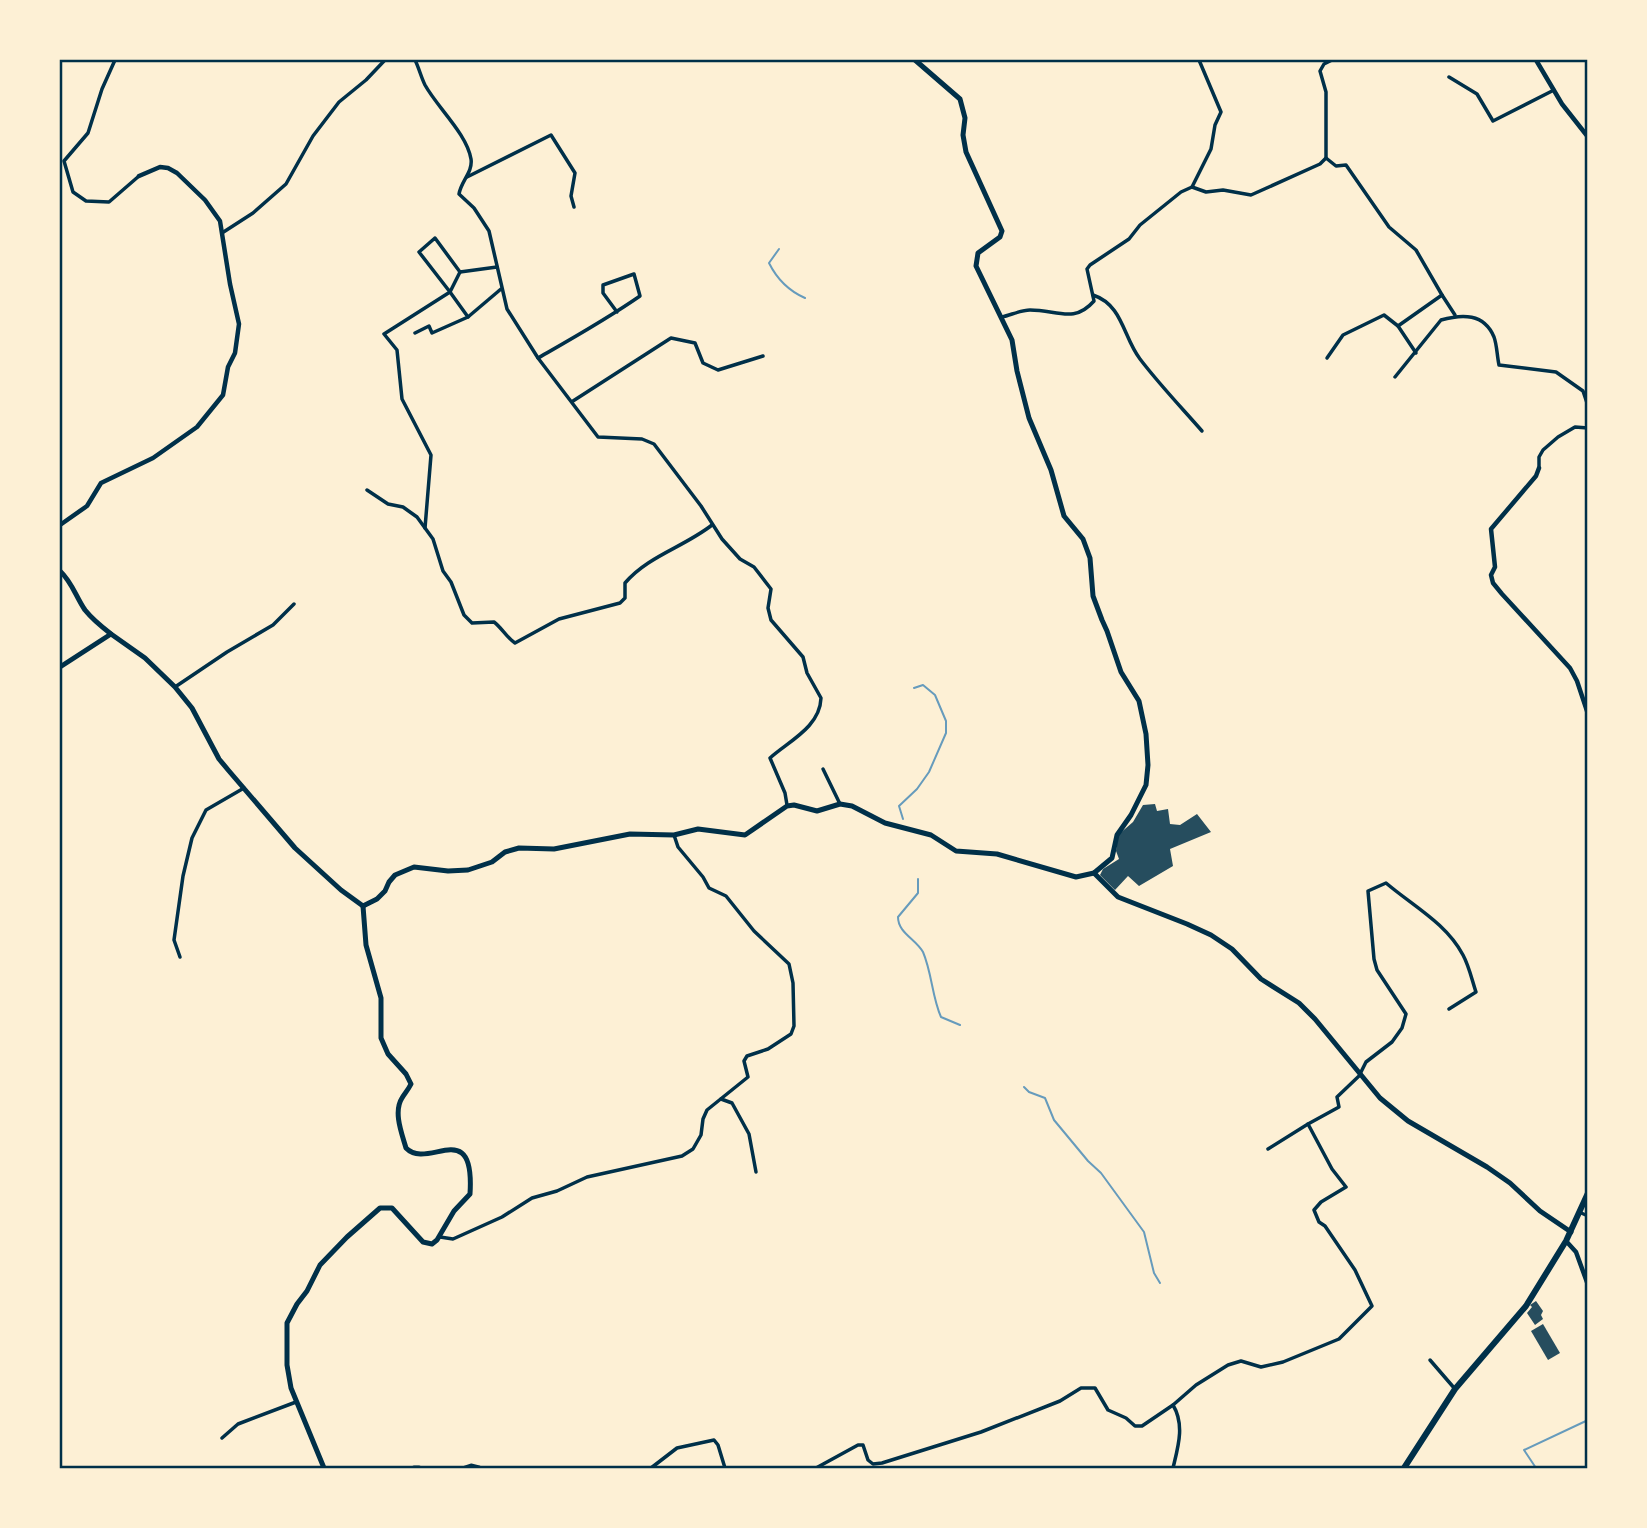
<svg xmlns="http://www.w3.org/2000/svg" width="1647" height="1528" viewBox="0 0 1647 1528" font-family="Commissioner,sans-serif">
  <style>
    .lines { fill: none; stroke-linecap: round; stroke-linejoin: round }
    .stream { stroke: #669bbc; stroke-width: 2 }
    .building { fill: #264d5e }
    .minor { stroke: #003049; stroke-width: 3.5 }
    .tertiary { stroke: #003049; stroke-width: 4.5 }
    .secondary { stroke: #003049; stroke-width: 5 }
    .trunk { stroke: #003049; stroke-width: 6 }
    .neatline { fill: none; stroke: #003049; stroke-width: 2.5 }
  </style>
  <rect width="100%" height="100%" fill="#fdf0d5"/>
  <g class="lines">
    <g class="stream">
      <path d="M779 249 769 263C777 279 789 291 805 298"/>
      <path d="M903 819 899 806 917 789 929 772 946 733V721L935 695 923 685 914 688"/>
      <path d="M918 879V893L898 917C898 933 916 939 923 952 932 973 932 997 941 1017L960 1025"/>
      <path d="M1024 1087 1029 1092 1045 1098 1054 1120 1088 1161 1101 1173 1144 1232 1154 1273 1160 1283"/>
      <path d="M1536 1468 1524 1450 1588 1420"/>
    </g>
  </g>
  <g class="building">
    <path d="M1155 804 1157 811 1168 809 1170 824 1180 825 1197 814 1211 832 1170 849 1173 866 1139 886 1128 876 1115 890 1100 875 1103 869 1119 859 1116 851 1118 835 1133 822 1143 805Z"/>
    <path d="M1536 1301 1543 1311 1541 1315 1543 1319 1535 1325 1527 1313 1532 1307 1530 1305Z"/>
    <path d="M1543 1324 1560 1353 1548 1360 1531 1331Z"/>
  </g>
  <g class="lines">
    <g class="minor">
      <path d="M115 60 102 89 88 133 64 161 73 192 86 201 109 202 139 176"/>
      <path d="M415 60C419 68 421 77 425 85 437 107 467 134 471 159 473 172 461 181 459 194L474 208 489 231 507 309 538 358 598 437 642 439 654 444 701 506 722 539 740 559 754 567 771 589 768 608 771 620 803 657 807 673 821 698C820 727 789 741 770 758L785 793 787 805"/>
      <path d="M1449 77 1477 94 1493 121 1554 90"/>
      <path d="M1326 158 1336 166 1346 165 1389 227 1416 250 1442 295"/>
      <path d="M467 177 551 135 575 173 571 196 574 207"/>
      <path d="M1192 187 1206 192 1223 190 1251 195 1320 164 1326 158V92L1320 71 1324 64 1332 60"/>
      <path d="M222 233 253 213 286 184 313 136 339 102 366 80 385 60"/>
      <path d="M460 272 497 267"/>
      <path d="M1093 295C1123 305 1123 337 1140 359 1159 384 1181 407 1202 431"/>
      <path d="M468 317 501 289"/>
      <path d="M1002 317C1011 315 1021 310 1030 310 1057 310 1074 324 1094 301L1087 269 1090 265 1129 239 1140 225 1181 192 1192 187 1211 149 1215 125 1221 112 1199 60"/>
      <path d="M1398 326 1442 295 1455 315"/>
      <path d="M415 333 429 326 432 333 468 317 450 292 460 272 435 238 419 252 450 292 384 334 397 350 402 399 431 455 425 528"/>
      <path d="M538 358C573 338 607 319 640 296L634 274 603 285V293L617 312"/>
      <path d="M1327 358 1343 335 1384 315 1398 326 1416 353"/>
      <path d="M1395 377 1441 320C1462 314 1484 313 1494 337 1497 345 1497 356 1499 365L1556 372 1583 391 1588 406"/>
      <path d="M573 401 671 338 695 343 703 363 718 370 763 356"/>
      <path d="M1539 468V457L1543 450 1558 437 1575 427 1588 428"/>
      <path d="M367 490 388 504 403 507 417 517 433 539 443 571 451 582 464 615 472 623 494 622C502 628 506 637 515 643L559 619 620 603 625 598V583C648 556 684 547 712 525"/>
      <path d="M175 687 227 652 273 625 294 604"/>
      <path d="M823 769 840 804"/>
      <path d="M180 957 174 940 183 876 192 838 206 810 244 788"/>
      <path d="M721 1099 732 1103 749 1134 756 1172"/>
      <path d="M1268 1149 1308 1124"/>
      <path d="M1579 1212 1588 1216"/>
      <path d="M440 1237 453 1239 502 1217 532 1198 557 1191 587 1177 682 1156 693 1149 701 1135 703 1119 707 1110 748 1077 744 1061 747 1056 768 1049 791 1034 794 1026 793 983 789 964 754 931 726 896 709 888 703 877 678 847 674 835"/>
      <path d="M1430 1360 1455 1389"/>
      <path d="M222 1438 238 1424 296 1402"/>
      <path d="M651 1468 677 1448 714 1440 718 1445 725 1468"/>
      <path d="M816 1468 858 1445H863L868 1460 873 1464 882 1463 981 1432 1060 1401 1081 1388H1095L1108 1410 1126 1418 1135 1426H1142L1173 1405"/>
      <path d="M1173 1468C1178 1447 1185 1425 1173 1405L1196 1385 1228 1365 1241 1361 1261 1367 1283 1362 1339 1339 1372 1306 1355 1270 1325 1226 1319 1222 1314 1210 1321 1202 1346 1187 1332 1169 1308 1124 1339 1107 1337 1097 1359 1076 1366 1062 1392 1042 1402 1028 1406 1014 1377 970 1374 959 1368 891 1386 883C1413 906 1446 923 1463 955 1469 966 1472 980 1476 992L1449 1009"/>
    </g>
    <g class="tertiary">
      <path d="M1536 60 1562 104 1588 137"/>
      <path d="M1539 468 1536 476 1491 529 1495 567 1491 575 1493 583 1502 594 1570 668 1577 681 1588 714"/>
      <path d="M60 525 87 506 101 483 153 458 197 427 223 395 228 367 235 353 239 324 230 284 220 221 205 200 177 173 168 168 160 167 139 176"/>
      <path d="M1566 1241 1576 1252 1588 1285"/>
    </g>
    <g class="secondary">
      <path d="M60 571C72 582 76 597 85 610 93 620 102 627 111 634"/>
      <path d="M60 667 111 634 145 658 175 687 192 708 219 759 229 771 295 848 341 890 363 906"/>
      <path d="M1094 873 1118 897 1187 924 1211 935 1232 949 1261 979 1299 1003 1315 1019 1380 1098 1408 1121 1487 1167 1510 1183 1540 1211 1571 1232"/>
      <path d="M363 906 377 899 385 891 389 882 395 875 414 867 448 871 468 870 492 862 505 852 519 848 554 849 630 834 674 835 698 829 745 835 787 806 794 805 817 811 840 804 852 806 885 823 931 835 956 851 997 854 1076 877 1094 873 1112 858 1117 835 1131 815 1146 785 1148 765 1146 734 1139 701 1121 672 1107 631 1102 620 1093 596 1090 558 1083 539 1064 516 1051 470 1029 418 1017 371 1012 340 976 266 978 253 1000 237 1002 231 966 152 963 135 965 118 960 99 915 60"/>
      <path d="M324 1468 291 1388 287 1365V1323L297 1304 307 1291 320 1265 347 1237 380 1208H392L423 1242 432 1244 437 1240 454 1211 470 1194C475 1115 428 1171 406 1148 402 1134 393 1112 402 1098 405 1093 408 1090 411 1084L406 1074 388 1054 381 1038V998L366 945 363 906"/>
      <path d="M414 1468H419"/>
      <path d="M465 1468 471 1466 479 1468"/>
    </g>
    <path class="trunk" d="M1404 1468 1455 1389 1526 1306 1566 1241 1588 1193"/>
  </g>
  <rect width="1647" height="1528" fill="none" stroke="#fdf0d5" stroke-width="122"/>
  <rect x="61" y="61" width="1525" height="1406" class="neatline"/>
</svg>
